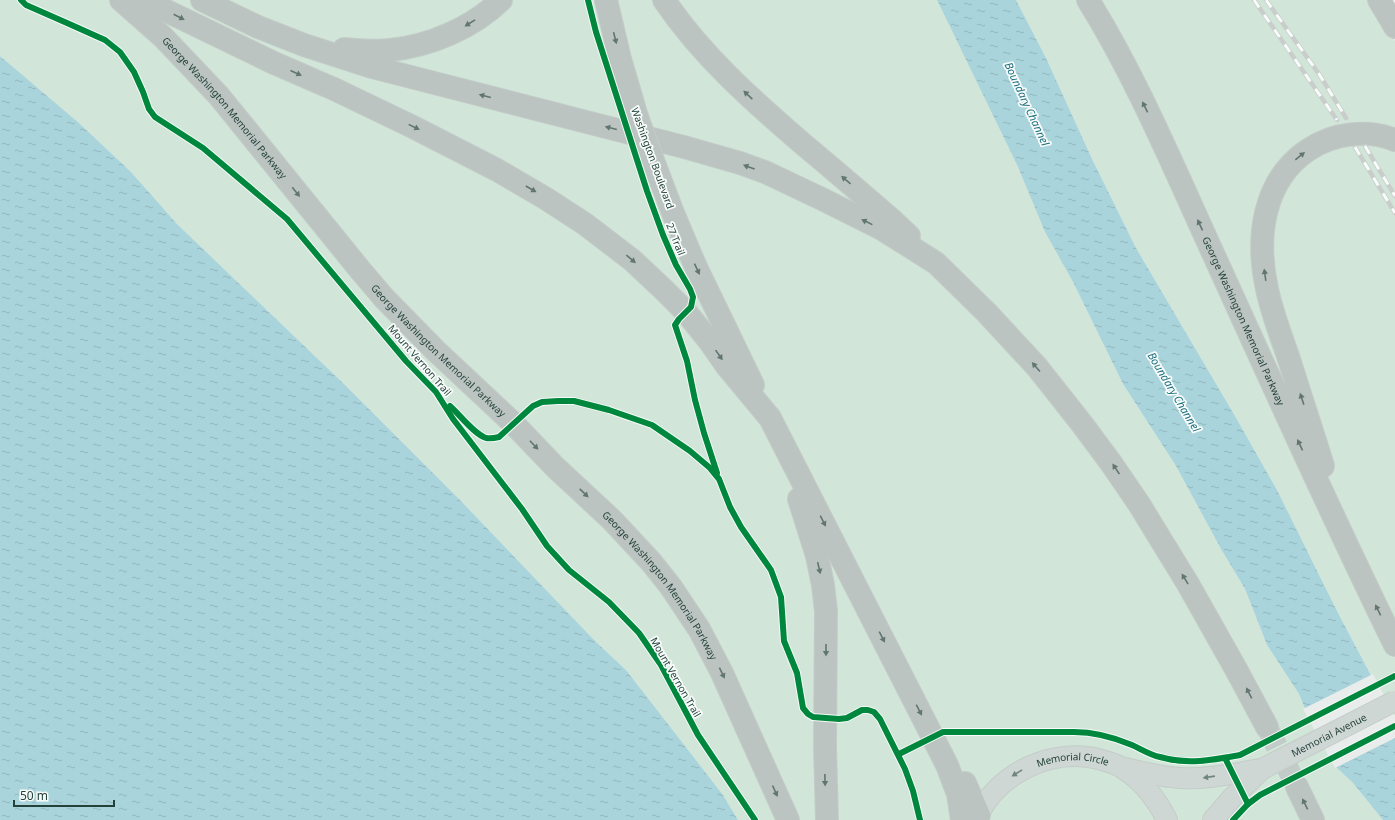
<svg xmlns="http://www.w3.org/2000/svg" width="1395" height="820" viewBox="0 0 1395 820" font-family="'Noto Sans',sans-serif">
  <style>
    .green { fill: #d1e6d8 }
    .water { fill: url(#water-ripples) }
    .pier { fill: #e8edeb }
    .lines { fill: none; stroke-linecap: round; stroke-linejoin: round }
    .motorway-tunnel { stroke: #c1cbc8; stroke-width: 22; stroke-dasharray: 22 11; stroke-linecap: butt }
    .primary-casing { stroke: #c3ccc9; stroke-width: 22 }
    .motorway-casing { stroke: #c3ccc9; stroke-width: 24 }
    .primary { stroke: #cfd7d5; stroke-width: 20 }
    .motorway { stroke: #bcc4c2; stroke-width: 22 }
    .rail-casing { stroke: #c9cdcc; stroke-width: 4.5 }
    .rail { stroke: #f7fbf9; stroke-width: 3; stroke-dasharray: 9; stroke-linecap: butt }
    .primary-bridge-casing { stroke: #c3ccc9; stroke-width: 22; stroke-linecap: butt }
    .motorway-bridge-casing { stroke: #c3ccc9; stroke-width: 24; stroke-linecap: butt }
    .primary-bridge { stroke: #cfd7d5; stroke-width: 20 }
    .motorway-bridge { stroke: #bcc4c2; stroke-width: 22 }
    .cycleway-casing { stroke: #f7fbf9; stroke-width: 8 }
    .cycleway { stroke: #00873e; stroke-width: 6 }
    .oneway { fill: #617670 }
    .oneway2 { fill: #718580 }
    .labels { text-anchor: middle; stroke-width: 3.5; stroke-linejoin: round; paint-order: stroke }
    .street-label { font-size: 10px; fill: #24423a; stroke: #f7fbf9 }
    .water-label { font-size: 11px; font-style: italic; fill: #1c6f80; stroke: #f7fbf9 }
  </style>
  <defs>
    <pattern id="water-ripples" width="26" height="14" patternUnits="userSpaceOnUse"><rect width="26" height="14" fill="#a9d4db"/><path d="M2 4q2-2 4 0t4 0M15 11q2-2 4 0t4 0" fill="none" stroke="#91b7bd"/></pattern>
  </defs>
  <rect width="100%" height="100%" fill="#e8edeb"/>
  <g class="green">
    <path d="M0 0H937L1018 167 1045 232 1073 282 1123 384 1176 466 1221 549 1245 589 1267 645 1299 694 1306 711 1335 766 1353 783 1383 820H738L723 795 626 670 595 641 460 500 344 384 177 224 131 172 79 123 0 56Z"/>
    <path d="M1016 0H1370L1395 41V721L1337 611 1277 490 1235 416 1136 248 1093 161 1046 58Z"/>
  </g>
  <g class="water">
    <path d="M937 0H1016L1046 58 1093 161 1136 248 1235 416 1277 490 1337 611 1395 721V820H1383L1353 783 1336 767 1306 711 1299 694 1267 645 1245 589 1221 549 1176 466 1123 384 1073 282 1045 232 1018 167Z"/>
    <path d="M0 56 79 123 131 172 177 224 344 384 460 500 595 641 626 670 723 795 738 820H0Z"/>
  </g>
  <path class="pier" d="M1373 674 1395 716V738L1335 768 1303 709Z"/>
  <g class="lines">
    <path class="motorway-tunnel" d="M1267 727 1297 787"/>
    <g class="primary-casing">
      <g id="primary">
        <path d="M1125 768C1143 772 1161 777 1180 778 1207 780 1235 773 1262 769"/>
        <path id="s1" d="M976 820C996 773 1053 746 1102 760 1109 762 1117 764 1122 768 1142 780 1157 800 1167 820"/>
        <path d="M1213 820 1232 798 1262 769"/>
      </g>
    </g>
    <g class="motorway-casing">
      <g id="motorway">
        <path id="s2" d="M121 0 163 37 219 96 361 271 384 298 436 351 513 423 555 467 612 520 652 563 671 587 699 629 722 673 788 820"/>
        <path d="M144 0 274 63 334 89 411 126 497 170 545 198 585 224 632 260 664 290 686 312 710 342 726 365 770 418 947 765 958 794 962 820"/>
        <path d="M202 0 258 27 304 45 372 67 684 147 740 163 765 172 822 199 882 229 936 263 987 313 1037 367 1082 424 1111 463 1139 504 1188 584 1237 671 1267 727"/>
        <path d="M606 0 620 59 637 117"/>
        <path d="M664 0C702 56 752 100 803 144 833 169 862 194 891 219L909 236"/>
        <path id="s3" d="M1088 0C1137 79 1173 166 1212 251 1272 383 1331 515 1395 645"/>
        <path d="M1379 0 1395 27"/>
        <path d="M344 49C359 50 375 52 390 50 430 46 472 28 501 0"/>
        <path d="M651 155 673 213 695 265 753 385"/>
        <path d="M1323 466C1312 430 1300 395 1289 359 1281 336 1272 313 1267 289 1256 239 1262 181 1308 150 1333 133 1367 129 1395 140"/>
        <path d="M799 499 817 556 823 585 826 611 825 746 827 820"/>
        <path d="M965 783 979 815"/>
        <path d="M1297 787 1313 820"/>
      </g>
    </g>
    <use href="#primary" class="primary"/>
    <use href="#motorway" class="motorway"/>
    <g class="rail-casing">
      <g id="rail">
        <path d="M1254 0 1337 120"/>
        <path d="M1266 0 1319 74 1346 118"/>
        <path d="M1365 146 1395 196"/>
        <path d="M1355 147 1395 213"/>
      </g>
    </g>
    <use href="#rail" class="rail"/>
    <g class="primary-bridge-casing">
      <g id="primary-bridge">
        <path id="s4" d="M1262 769 1395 701"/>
      </g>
    </g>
    <g class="motorway-bridge-casing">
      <path id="motorway-bridge" d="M637 117 651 155"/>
    </g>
    <use href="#primary-bridge" class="primary-bridge"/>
    <use href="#motorway-bridge" class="motorway-bridge"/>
    <g class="cycleway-casing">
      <g id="cycleway">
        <path d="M21 0 26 5 67 23 105 40 120 52 134 72 143 92 149 109 155 117 203 148 287 219 406 361 436 392 453 419 522 509 547 546 569 570 609 602 639 633 661 665 698 735 755 820"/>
        <path d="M588 0 596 32 647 191 663 235 676 265 690 289 693 297 691 307 679 319 675 325 687 361 695 400 704 433 717 473"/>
        <path d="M450 406C460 415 474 434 486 438 491 439 495 438 499 437L533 406 542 402 558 401H574L609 410 652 425 690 451 710 468 719 479 730 507 741 527 771 570 781 597 784 641 797 673 803 708 808 714 813 717 839 719 847 718 862 710H868L874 712 880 719 905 769 913 791 920 820"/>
        <path d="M899 754 943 732H1074C1095 732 1113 737 1132 745 1141 749 1150 755 1160 757 1187 765 1213 760 1240 755L1395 676"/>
        <path d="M1225 758 1248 804"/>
        <path d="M1233 820 1248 804 1260 795 1395 726"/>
      </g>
    </g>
    <use href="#cycleway" class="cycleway"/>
  </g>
  <defs><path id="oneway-solid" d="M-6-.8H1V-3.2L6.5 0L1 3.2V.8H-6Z"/></defs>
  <g class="oneway">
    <use href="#oneway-solid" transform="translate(179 17) rotate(27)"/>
    <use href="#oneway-solid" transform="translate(470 23) rotate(148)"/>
    <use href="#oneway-solid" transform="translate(615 38) rotate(76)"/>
    <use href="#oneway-solid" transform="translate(296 73) rotate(24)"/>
    <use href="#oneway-solid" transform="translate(748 95) rotate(-137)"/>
    <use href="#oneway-solid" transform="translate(485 96) rotate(-166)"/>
    <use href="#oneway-solid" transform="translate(1145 107) rotate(-116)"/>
    <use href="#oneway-solid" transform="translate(414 127) rotate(26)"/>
    <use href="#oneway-solid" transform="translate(611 128) rotate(-166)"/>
    <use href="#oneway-solid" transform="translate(1300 156) rotate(-39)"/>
    <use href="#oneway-solid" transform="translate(749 167) rotate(-160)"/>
    <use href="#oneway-solid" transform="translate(846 180) rotate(-140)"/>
    <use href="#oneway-solid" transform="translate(531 189) rotate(30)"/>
    <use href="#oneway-solid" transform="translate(296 192) rotate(51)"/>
    <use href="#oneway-solid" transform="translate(867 222) rotate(-154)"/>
    <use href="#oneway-solid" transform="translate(1200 225) rotate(-115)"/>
    <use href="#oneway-solid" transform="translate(631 259) rotate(40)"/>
    <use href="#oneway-solid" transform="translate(697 269) rotate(65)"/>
    <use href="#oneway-solid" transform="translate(1265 275) rotate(-98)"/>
    <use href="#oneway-solid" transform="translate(719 355) rotate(55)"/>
    <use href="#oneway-solid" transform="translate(1036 367) rotate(-131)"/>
    <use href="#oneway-solid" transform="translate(1302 399) rotate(-108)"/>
    <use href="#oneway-solid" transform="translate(534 445) rotate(46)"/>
    <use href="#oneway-solid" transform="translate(1300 445) rotate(-115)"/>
    <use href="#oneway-solid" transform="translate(1116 469) rotate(-124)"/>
    <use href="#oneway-solid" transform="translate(584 493) rotate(44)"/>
    <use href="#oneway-solid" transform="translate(823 521) rotate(63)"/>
    <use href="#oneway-solid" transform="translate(819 568) rotate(77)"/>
    <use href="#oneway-solid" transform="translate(1185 579) rotate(-121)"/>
    <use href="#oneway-solid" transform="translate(1378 610) rotate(-116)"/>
    <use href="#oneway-solid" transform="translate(882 637) rotate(63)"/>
    <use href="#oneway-solid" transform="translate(826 650) rotate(90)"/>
    <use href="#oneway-solid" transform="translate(722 673) rotate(64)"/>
    <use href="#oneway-solid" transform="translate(1249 693) rotate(-117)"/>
    <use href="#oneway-solid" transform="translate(919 710) rotate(63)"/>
    <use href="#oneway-solid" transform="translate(825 780) rotate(89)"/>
    <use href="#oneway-solid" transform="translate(775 791) rotate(66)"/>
    <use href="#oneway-solid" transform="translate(1305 804) rotate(-116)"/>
  </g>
  <g class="oneway2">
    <use href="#oneway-solid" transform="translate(1017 773) rotate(148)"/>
    <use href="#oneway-solid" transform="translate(1209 777) rotate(172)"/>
  </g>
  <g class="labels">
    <g class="street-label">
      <text dy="4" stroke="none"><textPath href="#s2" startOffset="150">George Washington Memorial Parkway</textPath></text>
      <text transform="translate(653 158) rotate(70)" y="4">Washington Boulevard</text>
      <text transform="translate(676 239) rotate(68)" y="4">27 Trail</text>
      <text dy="4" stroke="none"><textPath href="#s3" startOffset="357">George Washington Memorial Parkway</textPath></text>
      <text dy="4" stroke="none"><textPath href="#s2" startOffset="474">George Washington Memorial Parkway</textPath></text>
      <text transform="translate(420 360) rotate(49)" y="4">Mount Vernon Trail</text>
      <text dy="4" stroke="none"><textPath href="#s2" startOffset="798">George Washington Memorial Parkway</textPath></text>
      <text transform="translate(676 677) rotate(60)" y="4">Mount Vernon Trail</text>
      <text dy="4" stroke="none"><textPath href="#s4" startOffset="75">Memorial Avenue</textPath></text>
      <text dy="4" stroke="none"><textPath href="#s1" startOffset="122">Memorial Circle</textPath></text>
    </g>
    <g class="water-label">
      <text transform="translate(1027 104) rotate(65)" y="4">Boundary Channel</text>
      <text transform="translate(1174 392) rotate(59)" y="4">Boundary Channel</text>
    </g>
  </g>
  <path d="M14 800v6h100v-6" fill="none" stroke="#24423a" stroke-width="2"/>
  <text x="20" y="800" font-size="12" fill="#24423a" stroke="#f7fbf9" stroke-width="3" paint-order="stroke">50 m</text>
</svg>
